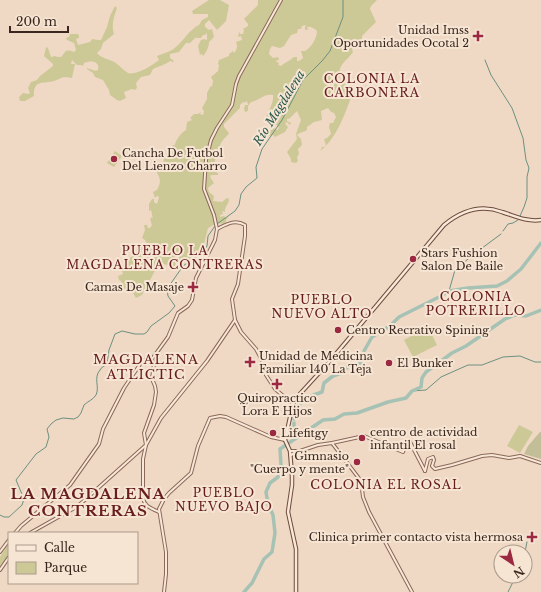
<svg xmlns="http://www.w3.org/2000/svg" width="541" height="592" viewBox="0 0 541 592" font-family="'Libre Baskerville',serif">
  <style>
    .green { fill: #cdc997; fill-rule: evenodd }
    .cemetery { fill: #c2be97 }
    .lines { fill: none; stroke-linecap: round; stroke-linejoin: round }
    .stream { stroke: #6c9080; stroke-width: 1 }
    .river { stroke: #a6c2b4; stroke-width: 3.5 }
    .tertiary-casing { stroke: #8a695a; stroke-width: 4 }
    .secondary-casing { stroke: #6c4b3d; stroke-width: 4.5 }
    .tertiary { stroke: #f9e8d7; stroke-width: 2 }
    .secondary { stroke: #f9e8d7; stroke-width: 2.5 }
    .poi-dot { fill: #9a2941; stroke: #f6e5d3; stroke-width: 1.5 }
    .labels { text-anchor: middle; stroke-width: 4; stroke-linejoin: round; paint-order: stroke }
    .poi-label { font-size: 11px; fill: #3a261e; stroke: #f6e5d3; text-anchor: start }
    .neighbourhood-label { font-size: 12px; letter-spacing: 1px; fill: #671d1d; stroke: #f6e5d3 }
    .water-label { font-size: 12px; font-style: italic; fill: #2d5a4e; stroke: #f6e5d3 }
    .quarter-label { font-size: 13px; letter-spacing: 1px; fill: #671d1d; stroke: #f6e5d3 }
    .district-label { font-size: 15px; font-weight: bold; letter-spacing: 1px; fill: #671d1d; stroke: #f6e5d3 }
  </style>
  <rect width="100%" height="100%" fill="#efd9c4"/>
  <g class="green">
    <path d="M209 0H220L229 5 226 21 217 30 209 20 205 24V27L209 30 212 29 214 37 209 42C209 47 206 53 203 56L202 54 200 55 198 46 201 40 204 39 207 40V33L205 35 204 34 205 35H203L201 38H197V39L196 37 190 43H186L179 52 170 54V58L174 61 173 62 170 61C165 65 159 66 153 69L150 75 141 77 136 83 137 88 135 90 132 89 124 92 126 98 120 101 117 100 110 95 109 90 103 80 95 77 93 73 87 69V68C91 69 94 72 98 70 100 61 91 60 84 63L83 66 81 65H77L72 60 71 64H75L72 78C70 78 68 77 66 77 61 77 58 80 54 81 44 84 33 79 34 96L25 101H20L19 97 23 93 28 94 30 93 28 88 31 82 37 80 40 76 53 66V64L44 56 46 47 48 48 51 57 55 56 58 57H61C67 51 64 49 74 52L76 50 74 43 67 40 66 38 69 37 70 34H78L79 36V38L76 39 78 45 90 42 92 39 98 40H101L107 27 110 16 115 6 117 8C114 17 111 24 114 34L103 43 101 49 97 53C102 59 110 59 116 63 120 66 123 70 128 73 135 76 153 65 159 60L157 56C164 53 171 52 177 46 184 40 190 29 199 25L202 20 208 17V14H193L192 11Z"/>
    <path d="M258 0H377L371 6 370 9 376 22 362 36V40L360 41 361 42 352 49 353 52C348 60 337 65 340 76L338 79 343 83 352 86V87L354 89C346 111 338 138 318 153L321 150 322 147H324L326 145 324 139 327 138 331 134 329 127 330 123H333L336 117 334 113 331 112 328 108 321 111 322 120 314 122 307 127V130C304 132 300 132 297 135L301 139 302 145 298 149 299 154 297 157 298 161 296 163 291 162V159L287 152 297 139 296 134 301 120 297 111 289 119H287V121L291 123 290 125 287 122 285 123 286 125 288 127 285 132 275 137 273 135 270 136 267 132V129L270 131 274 128 277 130 279 128 277 125H275L274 127 270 122 265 121C267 112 274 104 273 95 264 93 260 100 251 102L248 106V111L245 112 244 109 245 105H248L247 101 244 103 243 102 240 105V108L224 124V127L229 133C226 138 223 138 220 145L222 147 218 152H216V158L214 164H210L209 167 214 169 213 171 218 173V175H211L210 177 214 183 208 188 209 192 214 196 213 201 222 202 227 198 229 199C229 204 224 207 225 212L222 211 223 214 220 215V217L224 216 226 218 229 217 226 220V222L224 224 217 223 208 228 202 252 173 269 170 266 155 261 157 267 142 295 136 298 133 293H134L136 290 134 287 132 288 128 284 126 289H124L121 281 119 280 118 276 123 274 121 268 127 260 134 255 142 253V252L140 248 147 244 145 240 142 238 145 230 144 225H147L148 228H150L152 225 150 219 152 217 153 219 151 210 149 211V204L152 199H154V202L157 204 159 197 157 196 155 198 153 192 157 190C161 182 161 179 156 171L161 165 163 166 164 157 169 152 173 145H175C176 139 181 133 186 130L187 122 192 120 190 118 194 114H198L201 112 200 114 203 115 204 111 202 108 207 99V93L210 87 212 86 213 81 211 77 218 71 219 65 218 64 219 60 229 56V54L233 51 234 53C237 49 238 47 236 42L242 40 241 36 238 37 239 33 240 32V34H243L244 31 243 29 248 26V24L244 19 258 5ZM306 25 305 27V30L310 29H308L307 27C311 26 315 29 317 31 317 38 311 48 305 51H301L303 58 299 61H297V57H294C290 61 285 62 281 66L278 65 279 64 278 62H276L277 60H279L278 57 273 58 269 54 270 49 272 46 280 48 284 46 291 35 297 33 298 29H301L302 26Z"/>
    <path d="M115 151 122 156 114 167 107 163Z"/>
    <path d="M428 327 437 345 413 357 404 340Z"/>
    <path d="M519 425 533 432 520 453 507 446Z"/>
    <path d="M9 543V554L0 568V557Z"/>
  </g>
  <path class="cemetery" d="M540 432H541V459L524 454 528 446Z"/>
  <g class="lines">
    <g class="stream">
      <path d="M485 60 491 75 512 108 523 138 526 160 529 168 527 177V198L524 207 520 216"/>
      <path d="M217 224 235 211 239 205 241 194 246 187 257 178 256 167 262 149 282 120 303 80 322 61 330 51 343 17V0"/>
      <path d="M503 231 508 224 513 223 518 220"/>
      <path d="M449 291 455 270 474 254 501 234"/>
      <path d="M412 391 426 390 441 377 468 365H482L503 357 520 356 535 362H541"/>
      <path d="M0 515 4 517H9L22 505 24 499 16 480 36 454 46 447 49 437 47 429 51 424 56 420 63 418 74 419 78 417 81 413 84 405C88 401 93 400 96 395 100 387 93 378 100 370 101 367 105 366 107 364L109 350 115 334 122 331 135 334H144L147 332 151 326 169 313 175 306 168 296 167 289 183 266 203 252 207 246 208 236 215 226"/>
      <path d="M525 552 527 542"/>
      <path d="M508 592 516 576"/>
    </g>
    <g class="river">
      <path d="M364 351 372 337 390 326 399 317 439 297 449 291 468 288 497 286 507 281 521 269 541 243"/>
      <path d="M294 419C295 402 307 397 322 392L324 383 333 376 341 373 352 363H361L362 358"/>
      <path d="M294 423V428L297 437"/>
      <path d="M244 592 252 583 264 559 272 552 275 533 273 515 268 504 266 492 270 483 278 477 281 465 280 449 323 420 335 419 344 414 357 413 388 402 406 398 412 391 421 387 422 378 426 372 452 353 466 346 505 319 515 315 526 316 541 310"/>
    </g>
    <g class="tertiary-casing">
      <g id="tertiary">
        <path d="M217 229C227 224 235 219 245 225V236L238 284 232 299 235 320 241 332 256 349 263 362 266 375 275 389 293 404"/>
        <path d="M152 359 168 337 178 313 188 306 192 300 196 278 215 240 217 229 214 215 204 189 206 160 211 140 217 128 232 105 236 84 239 76 281 0"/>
        <path d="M152 360 154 364 152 379 155 386 156 392 154 405 144 433 146 445 143 459V497C144 507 151 508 159 512"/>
        <path d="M332 443 361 481 363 497 369 512 412 592"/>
        <path d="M290 451H300L318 445 332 443 364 436 403 452 406 444 410 442 425 471"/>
        <path d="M425 471 428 459 433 457 434 460 432 466 435 469 452 465 482 456 492 455 509 458 520 456 541 463"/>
        <path d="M15 533 21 526 70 485 99 444 103 429 124 388 143 360 152 359"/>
        <path d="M30 533 78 506 146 445 161 418 207 361 235 320"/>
        <path d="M0 552 9 540"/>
        <path d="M0 570 9 557"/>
        <path d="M164 592 166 574V552L159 509 164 499 169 493 191 473 198 446 210 418 220 416 226 417 271 437 285 440"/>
      </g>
    </g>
    <g class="secondary-casing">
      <g id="secondary">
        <path d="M291 455 296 452"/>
        <path d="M296 592V549L288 512 292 485V476L290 451 285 440 293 404 298 396 330 361 444 225C461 211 481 204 502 212 515 216 526 222 541 220"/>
      </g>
    </g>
    <use href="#tertiary" class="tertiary"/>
    <use href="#secondary" class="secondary"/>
  </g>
  <g class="poi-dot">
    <path d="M476 30h4v4h4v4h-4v4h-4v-4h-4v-4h4z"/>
    <circle cx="114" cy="159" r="4"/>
    <circle cx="413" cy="259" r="4"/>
    <path d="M191 281h4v4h4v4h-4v4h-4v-4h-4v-4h4z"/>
    <circle cx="338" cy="330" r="4"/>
    <path d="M248 356h4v4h4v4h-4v4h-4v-4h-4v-4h4z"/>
    <circle cx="389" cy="363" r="4"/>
    <path d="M275 378h4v4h4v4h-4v4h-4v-4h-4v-4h4z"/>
    <circle cx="273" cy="433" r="4"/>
    <circle cx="362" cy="438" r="4"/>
    <circle cx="357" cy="462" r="4"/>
    <path d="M530 531h4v4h4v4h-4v4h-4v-4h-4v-4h4z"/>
  </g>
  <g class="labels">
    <g class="poi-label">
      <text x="469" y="34" text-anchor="end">Unidad Imss<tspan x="469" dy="13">Oportunidades Ocotal 2</tspan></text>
      <text x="122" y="157">Cancha De Futbol<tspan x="122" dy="13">Del Lienzo Charro</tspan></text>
      <text x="421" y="257">Stars Fushion<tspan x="421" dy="13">Salon De Baile</tspan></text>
      <text x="184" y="291" text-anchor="end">Camas De Masaje</text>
      <text x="346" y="334">Centro Recrativo Spining</text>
      <text x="259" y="360">Unidad de Medicina<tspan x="259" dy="13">Familiar 140 La Teja</tspan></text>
      <text x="397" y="367">El Bunker</text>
      <text x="277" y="402" text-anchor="middle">Quiropractico<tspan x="277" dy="13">Lora E Hijos</tspan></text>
      <text x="370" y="436">centro de actividad<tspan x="370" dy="13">infantil El rosal</tspan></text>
      <text x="281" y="437">Lifefitgy</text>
      <text x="349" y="460" text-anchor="end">Gimnasio<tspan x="349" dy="13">"Cuerpo y mente"</tspan></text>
      <text x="523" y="541" text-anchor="end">Clinica primer contacto vista hermosa</text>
    </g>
    <g class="neighbourhood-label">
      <text x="372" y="83">COLONIA LA<tspan x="372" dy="14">CARBONERA</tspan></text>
      <text x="165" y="255">PUEBLO LA<tspan x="165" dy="14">MAGDALENA CONTRERAS</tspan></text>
      <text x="476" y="301">COLONIA<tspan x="476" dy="14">POTRERILLO</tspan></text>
      <text x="322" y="304">PUEBLO<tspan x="322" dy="14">NUEVO ALTO</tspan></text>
      <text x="386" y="489">COLONIA EL ROSAL</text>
      <text x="224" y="497">PUEBLO<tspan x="224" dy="14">NUEVO BAJO</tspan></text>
    </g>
    <g class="water-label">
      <text transform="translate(279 108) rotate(-58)" y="4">Río Magdalena</text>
    </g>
    <g class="quarter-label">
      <text x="146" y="364">MAGDALENA<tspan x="146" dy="15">ATLICTIC</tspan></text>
    </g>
    <g class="district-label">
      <text x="88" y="499">LA MAGDALENA<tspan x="88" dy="17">CONTRERAS</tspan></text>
    </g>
  </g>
  <rect x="8" y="532" width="130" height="52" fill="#f6e5d3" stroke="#ab998b"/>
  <rect x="16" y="545" width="20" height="6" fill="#f9e8d7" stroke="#ab998b"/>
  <text x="44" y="552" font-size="12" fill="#3a261e">Calle</text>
  <rect x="16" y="562" width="20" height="12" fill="#cdc997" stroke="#ab998b"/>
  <text x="44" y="572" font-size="12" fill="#3a261e">Parque</text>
  <g transform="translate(513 564) rotate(145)"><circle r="19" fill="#f6e5d3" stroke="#ab998b"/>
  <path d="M0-3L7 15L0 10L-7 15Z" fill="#9a2941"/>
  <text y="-6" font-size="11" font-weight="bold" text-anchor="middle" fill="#3a261e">N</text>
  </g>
  <path d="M10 26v6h58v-6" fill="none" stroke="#3a261e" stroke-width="2"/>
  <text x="16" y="26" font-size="12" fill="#3a261e" stroke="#f6e5d3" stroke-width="3" paint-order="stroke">200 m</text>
</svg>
